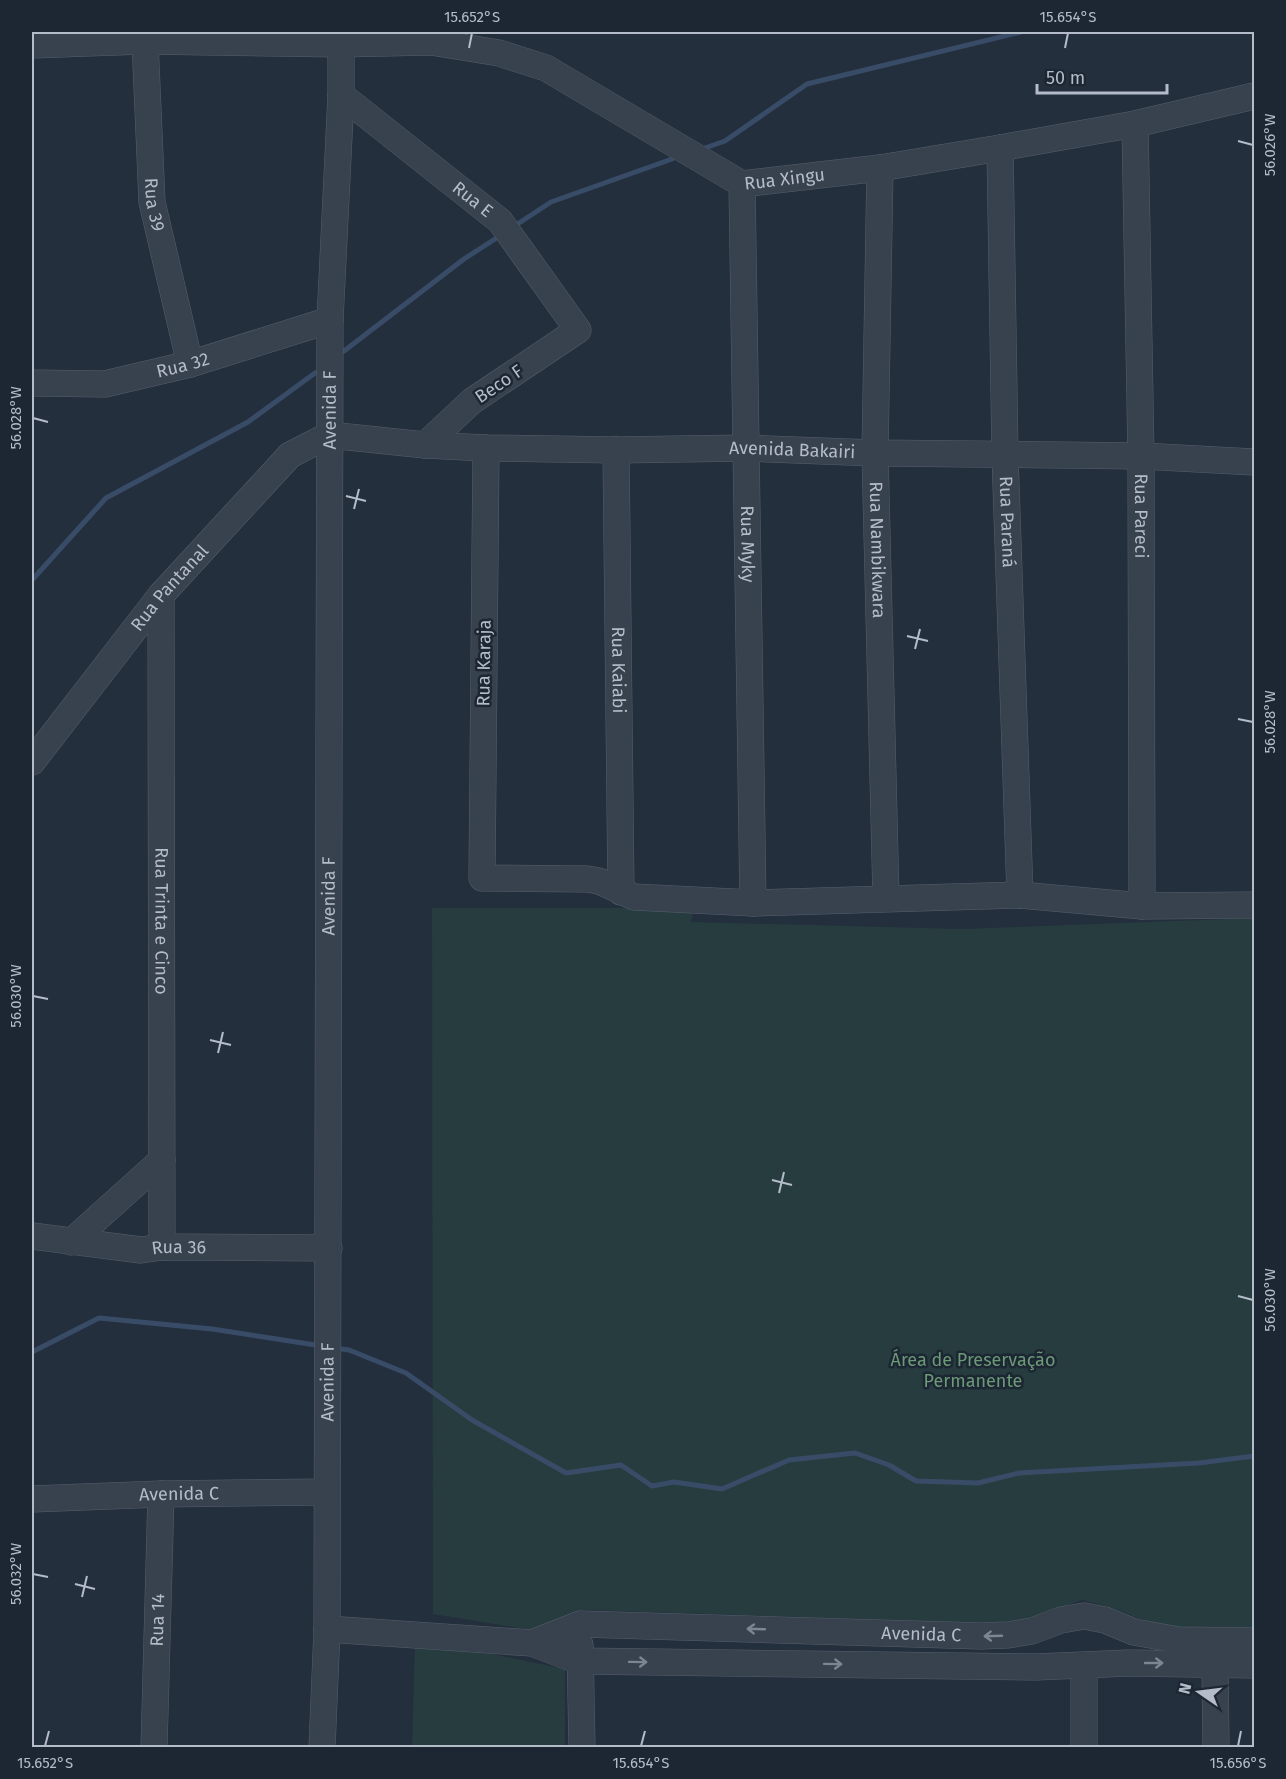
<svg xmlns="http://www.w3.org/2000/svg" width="1286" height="1779" viewBox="0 0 1286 1779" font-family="'Fira Sans',sans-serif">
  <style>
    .green { fill: #263c3f }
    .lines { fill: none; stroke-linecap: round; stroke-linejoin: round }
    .stream { stroke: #394c67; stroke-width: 5 }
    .minor-casing { stroke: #565f6c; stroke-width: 27 }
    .minor { stroke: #38414e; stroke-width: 26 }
    .oneway { stroke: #7c8592 }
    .ticks { fill: none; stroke: #b4bcc9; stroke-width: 2 }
    .labels { text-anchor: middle; stroke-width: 5; stroke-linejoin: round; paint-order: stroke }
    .street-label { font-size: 18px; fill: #b4bcc9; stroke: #1d2633 }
    .park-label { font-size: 18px; fill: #6b9a76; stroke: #1d2633 }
    .neatline { fill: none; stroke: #b4bcc9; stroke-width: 2 }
    .ticks-label { font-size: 15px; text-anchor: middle; fill: #b4bcc9 }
  </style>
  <rect width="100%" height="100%" fill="#242f3e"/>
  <g class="green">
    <path d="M432 908H694L691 922 962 929 1254 918V1629L1163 1628 1113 1608 1082 1600 1016 1624 582 1610 531 1630 433 1614Z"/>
    <path d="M415 1641 433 1642 565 1669V1747L412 1748Z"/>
  </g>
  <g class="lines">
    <g class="stream">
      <path d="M705 148 725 141 807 84 1021 32"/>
      <path d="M519 223 551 202 672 159"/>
      <path d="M344 351 464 259 495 239"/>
      <path d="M32 580 106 498 248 422 315 373"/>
      <path d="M334 1348 349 1350 406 1373 472 1420 566 1473 621 1465 652 1486 674 1482 722 1489 789 1460 855 1453 889 1465 916 1481 978 1483 1019 1473 1199 1463 1254 1456"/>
      <path d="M32 1352 99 1318 212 1329 322 1346"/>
    </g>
    <g class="minor-casing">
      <g id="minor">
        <path id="s1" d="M145 41 152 202 190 364"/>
        <path id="s2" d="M32 45 145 41 341 44 431 42 499 53 546 68 742 184 880 168 1000 148 1135 124 1254 96"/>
        <path id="s3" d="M341 95 500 221 578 330 472 401 425 445"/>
        <path id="s4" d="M1135 124 1141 456 1142 906"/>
        <path id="s5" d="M1000 148 1005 455 1020 895"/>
        <path id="s6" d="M880 168 875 453 886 898"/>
        <path id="s7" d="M742 184 753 903"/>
        <path id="s8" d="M32 383 105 384 190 364 330 320"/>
        <path d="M486 448 482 878 587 879 599 881 634 897 753 903 1020 895 1142 906 1254 905"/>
        <path id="s9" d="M616 450 621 892"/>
        <path id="s10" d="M161 595 162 1247"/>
        <path id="s11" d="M32 762 161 595 290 455 329 435 425 445 486 448 616 450 745 448 875 453 1141 456 1254 462"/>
        <path id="s12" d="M32 1236 141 1250 162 1247 329 1248"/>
        <path d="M71 1242 162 1160"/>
        <path id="s13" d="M32 1499 161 1494 326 1492"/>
        <path d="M327 1629 532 1643 579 1661 1036 1667 1129 1663 1254 1665"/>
        <path id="s14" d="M532 1643 580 1624 981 1636 1008 1635 1032 1631 1061 1620 1084 1616 1105 1620 1134 1632 1178 1640 1254 1641"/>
        <path d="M580 1645 582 1748"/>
        <path d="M1215 1664 1216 1748"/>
        <path d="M1084 1666V1748"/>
        <path id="s15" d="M154 1748 161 1494"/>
        <path id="s16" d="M322 1748 327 1629 330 320 341 95V44"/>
      </g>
    </g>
    <use href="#minor" class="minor"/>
  </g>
  <defs><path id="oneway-shaft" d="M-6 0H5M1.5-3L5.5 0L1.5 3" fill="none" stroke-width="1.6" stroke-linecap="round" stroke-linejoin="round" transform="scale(1.5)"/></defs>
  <g class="oneway">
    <use href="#oneway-shaft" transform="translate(756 1629) rotate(-178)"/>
    <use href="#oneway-shaft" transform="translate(993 1636) rotate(178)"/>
    <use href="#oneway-shaft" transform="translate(638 1662) rotate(1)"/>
    <use href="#oneway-shaft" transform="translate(1154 1663)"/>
    <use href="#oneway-shaft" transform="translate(833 1664) rotate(1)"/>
  </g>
  <path class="ticks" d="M469 48 472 33M1065 48 1068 33M1238 141 1253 145M33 418 48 422M346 496 366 501M354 509 359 489M907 636 928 641M915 649 920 629M1238 719 1253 722M33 996 48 999M210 1040 231 1045M218 1053 223 1032M772 1180 792 1185M779 1193 784 1172M1238 1296 1253 1300M33 1574 48 1577M75 1584 95 1589M82 1597 87 1576M45 1746 49 1731M641 1746 645 1731M1238 1746 1241 1731"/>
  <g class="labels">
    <g class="street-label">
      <text dy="6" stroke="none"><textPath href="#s2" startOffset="788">Rua Xingu</textPath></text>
      <text dy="6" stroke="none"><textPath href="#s3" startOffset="168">Rua E</textPath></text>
      <text dy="6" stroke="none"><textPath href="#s1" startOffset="164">Rua 39</textPath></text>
      <text dy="6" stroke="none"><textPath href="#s8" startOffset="153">Rua 32</textPath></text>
      <text transform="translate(499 384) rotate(-34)" y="6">Beco F</text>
      <text dy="6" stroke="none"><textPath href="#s16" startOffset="1338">Avenida F</textPath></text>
      <text dy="6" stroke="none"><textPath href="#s11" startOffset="909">Avenida Bakairi</textPath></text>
      <text dy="6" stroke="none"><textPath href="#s4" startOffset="392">Rua Pareci</textPath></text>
      <text dy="6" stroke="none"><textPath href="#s5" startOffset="374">Rua Paraná</textPath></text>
      <text dy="6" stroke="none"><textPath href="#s7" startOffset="360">Rua Myky</textPath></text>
      <text dy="6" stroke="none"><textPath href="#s6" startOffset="382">Rua Nambikwara</textPath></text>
      <text dy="6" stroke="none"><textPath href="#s11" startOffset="222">Rua Pantanal</textPath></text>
      <text transform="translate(484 663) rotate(-89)" y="6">Rua Karaja</text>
      <text dy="6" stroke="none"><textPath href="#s9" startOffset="220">Rua Kaiabi</textPath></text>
      <text dy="6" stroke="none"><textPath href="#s16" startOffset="852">Avenida F</textPath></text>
      <text dy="6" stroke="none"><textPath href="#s10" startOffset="326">Rua Trinta e Cinco</textPath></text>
      <text dy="6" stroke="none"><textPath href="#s12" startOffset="148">Rua 36</textPath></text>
      <text dy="6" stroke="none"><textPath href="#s16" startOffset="366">Avenida F</textPath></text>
      <text dy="6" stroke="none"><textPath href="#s13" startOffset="147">Avenida C</textPath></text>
      <text dy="6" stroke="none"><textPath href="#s15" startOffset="128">Rua 14</textPath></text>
      <text dy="6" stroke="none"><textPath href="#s14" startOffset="393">Avenida C</textPath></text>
    </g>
    <g class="park-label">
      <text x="973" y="1366">Área de Preservação<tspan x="973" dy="21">Permanente</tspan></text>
    </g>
  </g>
  <rect width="1286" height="1779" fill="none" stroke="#1d2633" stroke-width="66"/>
  <g transform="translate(1199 1692) rotate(284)" stroke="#1d2633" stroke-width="4.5" paint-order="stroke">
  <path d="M0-4.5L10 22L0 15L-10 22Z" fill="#b4bcc9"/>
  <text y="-9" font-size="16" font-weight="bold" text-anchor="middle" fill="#b4bcc9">N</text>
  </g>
  <path d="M1037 84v9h130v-9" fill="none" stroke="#b4bcc9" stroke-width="3"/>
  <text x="1046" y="84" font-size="18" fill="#b4bcc9" stroke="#1d2633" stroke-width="4.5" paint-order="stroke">50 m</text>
  <rect x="33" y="33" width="1220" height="1713" class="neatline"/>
  <g class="ticks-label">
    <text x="472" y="22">15.652°S</text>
    <text x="1068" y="22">15.654°S</text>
    <text transform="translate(1270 145) rotate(-90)" y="5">56.026°W</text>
    <text transform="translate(16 418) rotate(-90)" y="5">56.028°W</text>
    <text transform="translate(1270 722) rotate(-90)" y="5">56.028°W</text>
    <text transform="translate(16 996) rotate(-90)" y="5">56.030°W</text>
    <text transform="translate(1270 1300) rotate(-90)" y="5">56.030°W</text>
    <text transform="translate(16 1574) rotate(-90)" y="5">56.032°W</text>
    <text x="45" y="1768">15.652°S</text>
    <text x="641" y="1768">15.654°S</text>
    <text x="1238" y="1768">15.656°S</text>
  </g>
</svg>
